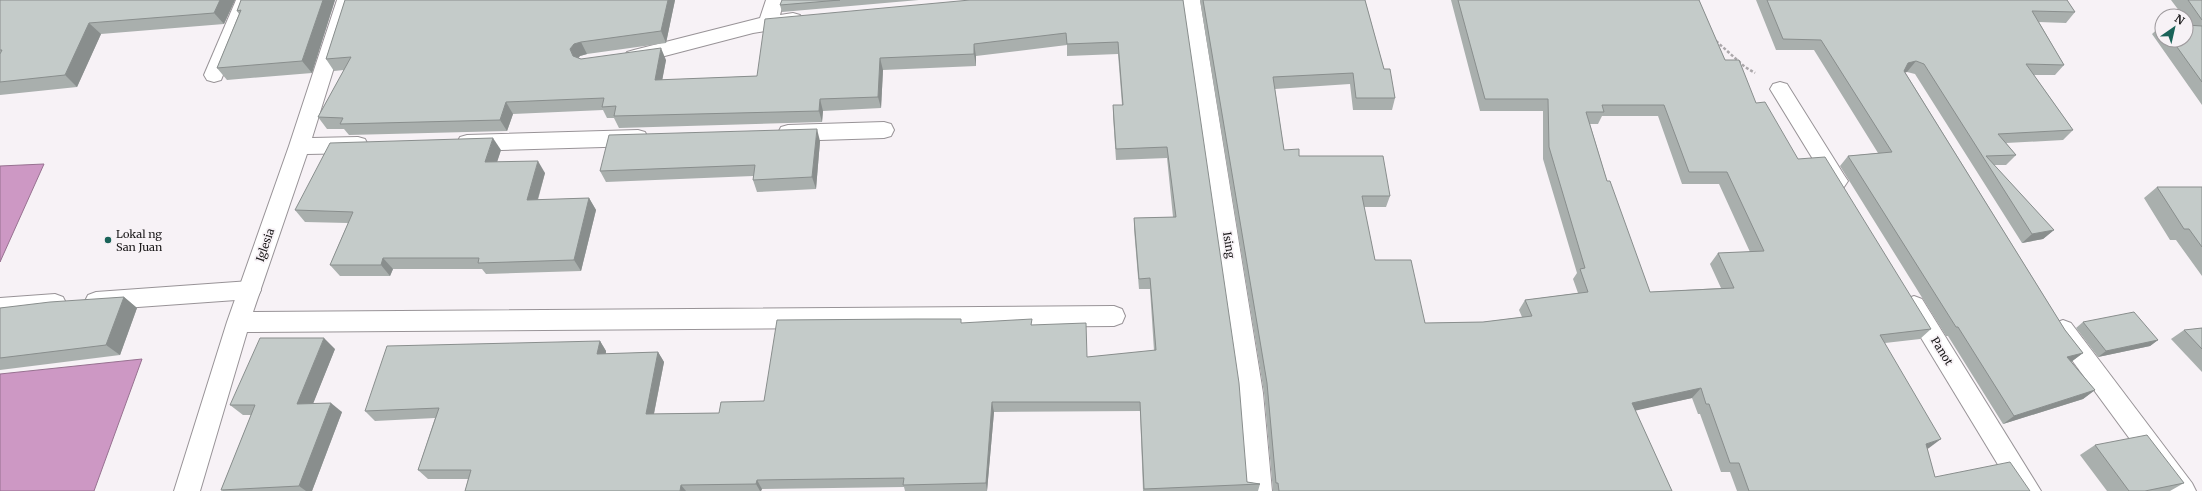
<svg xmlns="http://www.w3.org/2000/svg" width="2202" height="491" viewBox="0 0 2202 491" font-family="Merriweather,serif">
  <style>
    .water { fill: #cd98c4; stroke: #977190 }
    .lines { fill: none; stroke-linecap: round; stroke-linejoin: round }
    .lane-casing { stroke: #989397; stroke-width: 2 }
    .street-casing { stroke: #989397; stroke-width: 2 }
    .path { stroke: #aca8ab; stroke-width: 2.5; stroke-dasharray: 3 2; stroke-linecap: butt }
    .lane { fill: #fff; fill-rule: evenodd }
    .street { fill: #fff; fill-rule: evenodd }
    .wall { fill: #a9afad; fill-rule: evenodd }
    .shaded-wall { fill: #898e8d }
    .building { fill: #c4cbc9; stroke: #898e8d; fill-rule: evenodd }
    .poi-dot { fill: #1a6359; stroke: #f7f2f6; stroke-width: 1.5 }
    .labels { text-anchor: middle; stroke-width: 3.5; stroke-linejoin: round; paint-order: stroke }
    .poi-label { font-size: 11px; fill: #191718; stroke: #f7f2f6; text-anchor: start }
    .street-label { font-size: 11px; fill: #191718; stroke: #f7f2f6 }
  </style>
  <rect width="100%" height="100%" fill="#f7f2f6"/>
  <g class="water">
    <path d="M44 164 0 262V166Z"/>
    <path d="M142 359 94 491H0V374Z"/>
  </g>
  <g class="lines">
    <g class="lane-casing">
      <g id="lane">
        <path d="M250 281 258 284 261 290 258 296 250 299 96 310 88 307 85 301 88 295 96 292Z"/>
        <path d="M55 294 63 297 66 303 63 309 55 312 0 316V298Z"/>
      </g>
    </g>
    <g class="street-casing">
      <g id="street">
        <path d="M236 0H254L221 80 214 82 207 80 204 75Z"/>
        <path d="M337 0H355L312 138 358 137 365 139 368 145 365 151 358 153 307 154 253 312 1114 306 1122 309 1125 316 1122 323 1114 326 247 332 200 491H174L227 322 289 146Z"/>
        <path d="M766 0H784L780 15 793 13 800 15 803 20 800 25 753 33 634 64 627 62 624 57 627 52 634 50 760 18Z"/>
        <path d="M1182 0H1200L1263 393 1272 491H1246L1239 393Z"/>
        <path d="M1780 82 1787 84 1844 175 1848 181 1844 187 1837 189 1830 187 1770 89 1773 84Z"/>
        <path d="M884 122 891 124 894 130 891 136 884 138 788 141 781 139 778 133 781 127 788 125Z"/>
        <path d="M638 130 645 132 648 138 645 144 638 146 467 151 460 149 457 143 460 137 467 135Z"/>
        <path d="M1914 296 1922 299 2041 491H2014L1906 313 1903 306 1906 299Z"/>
        <path d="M2063 320 2071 323 2192 483 2196 491H2168L2055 337 2051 330 2055 323Z"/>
      </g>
    </g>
    <path class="path" d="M1716 41 1745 67 1755 73"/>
    <use href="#lane" class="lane"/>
    <use href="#street" class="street"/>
  </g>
  <g class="wall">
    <path d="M0 0H235L224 24 101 34 77 87 0 95Z"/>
    <path d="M241 0H335L312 73 227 80 217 68 239 14 237 11Z"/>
    <path d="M345 0H675L666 43 587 54 580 56 578 58 581 59 666 60 662 80 757 76 1183 0 1247 482 1260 484 1258 491H1143L1140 411 994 412 987 491H905L904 487 762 489 761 491H465L468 479H428L418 470 435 418 375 421 365 411 600 341 606 351V354L658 352 664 362 654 414 719 413 764 401 961 319V323L1033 325 1087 357 1154 351 1150 289H1139L1134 229V218L1173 217 1167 158 1116 160 1113 116V105H1122L1118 54 1067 56V45L976 56V66L883 70 881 108 823 111 822 122 619 128 614 118H607L603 110 513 114 507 131 349 135 344 129H327L318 117 344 70 334 71 326 59Z"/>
    <path d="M782 0H919L782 12 780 5Z"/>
    <path d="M1200 0H1365L1384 69 1395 98 1392 110H1353L1350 84 1275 89 1284 150 1390 196 1386 207H1364L1375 260 1425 323 1483 322 1522 317 1519 310 1525 300 1578 293 1573 279 1577 273 1543 159V111H1480L1451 0H1699L1725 60 1756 103 1798 159 1931 329 1920 339 1885 343 1929 448 1927 449 1935 477 2030 491H1737L1730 472H1721L1700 414H1698L1692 398 1635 410 1672 491H1273L1264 393ZM1602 116H1658L1682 184H1719L1750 252 1718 253 1710 264 1721 288 1650 292 1607 181 1590 124H1598Z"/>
    <path d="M1756 0H2067L2075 12 2066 23 2039 22 2064 65 2055 75H2034L2073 130 2063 140 2006 143 2016 155 2006 165H1994L2054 230 2043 239 2022 243 1915 74 1907 72H1905L2065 330 2083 353 2071 362 2095 390 2083 399 2003 424 1948 336H1946L1840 166 1848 156 1878 153 1814 50H1776Z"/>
    <path d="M2171 0H2202V105L2152 34 2162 25V40H2186L2189 26 2186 21V16H2183Z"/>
    <path d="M820 141 816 189 757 192 753 180V176L606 182 600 171Z"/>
    <path d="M501 150 497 162 545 173 538 200 589 198 596 210 581 271 486 274 482 269H393L390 276H340L330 265 348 223 305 222 295 210Z"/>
    <path d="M2157 187H2202V276L2176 240H2170L2144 198Z"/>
    <path d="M124 297 137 308 120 355 0 370V308Z"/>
    <path d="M2083 322 2158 340 2150 346 2098 357 2076 328Z"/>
    <path d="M2202 328V372L2171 339 2184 330Z"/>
    <path d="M335 349 313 403 342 412 312 491H223L221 490 251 415H243L230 405Z"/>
    <path d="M2095 445 2184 483 2170 491H2107L2080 455Z"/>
  </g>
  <g class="shaded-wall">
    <path d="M220 0H235L224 24 214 13Z"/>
    <path d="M323 0H335L312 73 302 61Z"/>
    <path d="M668 0H675L666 43 661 31Z"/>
    <path d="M89 23 101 34 77 87 65 75Z"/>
    <path d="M581 42 587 54 580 56 576 61 579 68 570 49 574 44Z"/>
    <path d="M974 44 976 56V66L974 54Z"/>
    <path d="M661 48 666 60 660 92 655 80Z"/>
    <path d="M880 58 883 70 881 108 878 97Z"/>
    <path d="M1916 61 1907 72 1900 74 1908 63Z"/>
    <path d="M820 99 823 111 822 122 819 111Z"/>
    <path d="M506 102 513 114 507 131 500 120Z"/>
    <path d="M817 129 820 141 816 189 812 177Z"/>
    <path d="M493 138 501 150 493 174 485 162Z"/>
    <path d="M538 161 545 173 534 212 527 200Z"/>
    <path d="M589 198 596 210 581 271 574 260Z"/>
    <path d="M2054 230 2043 239 2022 243 2032 234Z"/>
    <path d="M383 258 393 269 390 276 381 265Z"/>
    <path d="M124 297 137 308 120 355 106 345Z"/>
    <path d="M324 338 335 349 309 414 297 404Z"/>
    <path d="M2158 340 2150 346 2098 357 2106 351Z"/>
    <path d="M600 341 606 351 604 364 597 354Z"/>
    <path d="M658 352 664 362 652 423 646 414Z"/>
    <path d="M2083 353 2071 362 2067 357Z"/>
    <path d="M1701 388 1692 398 1625 413 1632 403Z"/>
    <path d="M2095 390 2083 399 2003 424 2014 416Z"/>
    <path d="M992 402 994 412 987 491 986 483Z"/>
    <path d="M331 403 342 412 312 491H306L299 486Z"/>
    <path d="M1941 439 1929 448 1914 453 1926 444Z"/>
    <path d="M757 480 762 489 761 491H760L756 484Z"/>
    <path d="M681 485 686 491H680Z"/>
  </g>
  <g class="building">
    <path d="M0 0H220L214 13 89 23 65 75 0 82V54L2 50H0Z"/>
    <path d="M241 0H323L302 61 217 68 241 10 237 11Z"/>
    <path d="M345 0H668L661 31 581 42 574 44 570 49 573 56 581 59 661 48 655 80 757 76 765 19 970 0H1183L1239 383 1247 482 1260 484 1144 489 1140 402H992L986 483 903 485 904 478 757 480 756 484 681 485 680 491H465L471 470H418L439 408 365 411 387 346 600 341 597 354 658 352 646 414 719 413 721 402 764 401 777 320 915 319H961V323L1032 319 1031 325 1086 323 1087 357 1156 350 1150 278 1139 279 1134 218 1176 217 1167 147 1116 149 1113 105H1123L1118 42 1067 44 1066 33 974 44V54L880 58 878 97 820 99 819 111 614 116 616 106 602 107 604 98 506 102 500 120 340 124 343 118 318 117 351 57 326 59Z"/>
    <path d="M782 0H840L780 5Z"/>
    <path d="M1203 0H1365L1384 69H1390L1395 98H1356L1353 73 1273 77 1284 150 1299 149V156H1383L1390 196H1362L1375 260H1411L1425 323 1483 322 1532 316 1525 300 1588 292 1580 269 1585 268 1549 147 1548 99H1485L1458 0H1699L1725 60H1739L1756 103 1765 102 1798 159 1825 157 1931 329 1880 335 1941 439 1926 444 1935 477 2010 462 2030 491H1749L1739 463H1730L1709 404H1706L1701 388 1632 403 1672 491H1279L1278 483H1276L1267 383ZM1602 105H1664L1689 172H1727L1764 251 1718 253 1734 288 1650 292 1610 181H1607L1586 112H1604Z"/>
    <path d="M1767 0H2067L2075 12 2032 11 2064 65 2026 64 2073 130 1998 134 2016 155 1986 156 2054 230 2032 234 1924 64 1916 61 1908 63 1904 71 2065 330 2083 353 2067 357 2095 390 2014 416 1958 327H1956L1848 156 1892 152 1821 40 1783 39Z"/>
    <path d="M2188 0H2202V20Z"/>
    <path d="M2186 25 2202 26V82L2172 40H2186Z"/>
    <path d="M817 129 812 177 753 180 755 165 600 171 609 135Z"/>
    <path d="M493 138 485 162 538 161 527 200 589 198 574 260 478 263 479 258H383L381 265H330L353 212 295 210 330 143Z"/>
    <path d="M2157 187H2202V247L2189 229H2184Z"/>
    <path d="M124 297 106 345 0 358V308L50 302Z"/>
    <path d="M2134 312 2158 340 2106 351 2083 322Z"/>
    <path d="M2202 328V349L2184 330Z"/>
    <path d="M260 338H324L297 404 331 403 299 486 221 490 255 405H230Z"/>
    <path d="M2147 435 2184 483 2145 491H2129L2095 445Z"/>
  </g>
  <circle class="poi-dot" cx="108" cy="240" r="4"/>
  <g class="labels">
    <g class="poi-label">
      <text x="116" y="238">Lokal ng<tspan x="116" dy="13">San Juan</tspan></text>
    </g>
    <g class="street-label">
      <text transform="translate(265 245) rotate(-71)" y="4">Iglesia</text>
      <text transform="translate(1229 245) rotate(81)" y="4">Ising</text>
      <text transform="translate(1942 351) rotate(58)" y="4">Panot</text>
    </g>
  </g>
  <g transform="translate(2174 28) rotate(34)"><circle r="19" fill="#f7f2f6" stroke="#9e9a9d"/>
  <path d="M0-3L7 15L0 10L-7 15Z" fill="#1a6359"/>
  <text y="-6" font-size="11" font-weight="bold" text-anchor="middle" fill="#191718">N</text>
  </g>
</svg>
